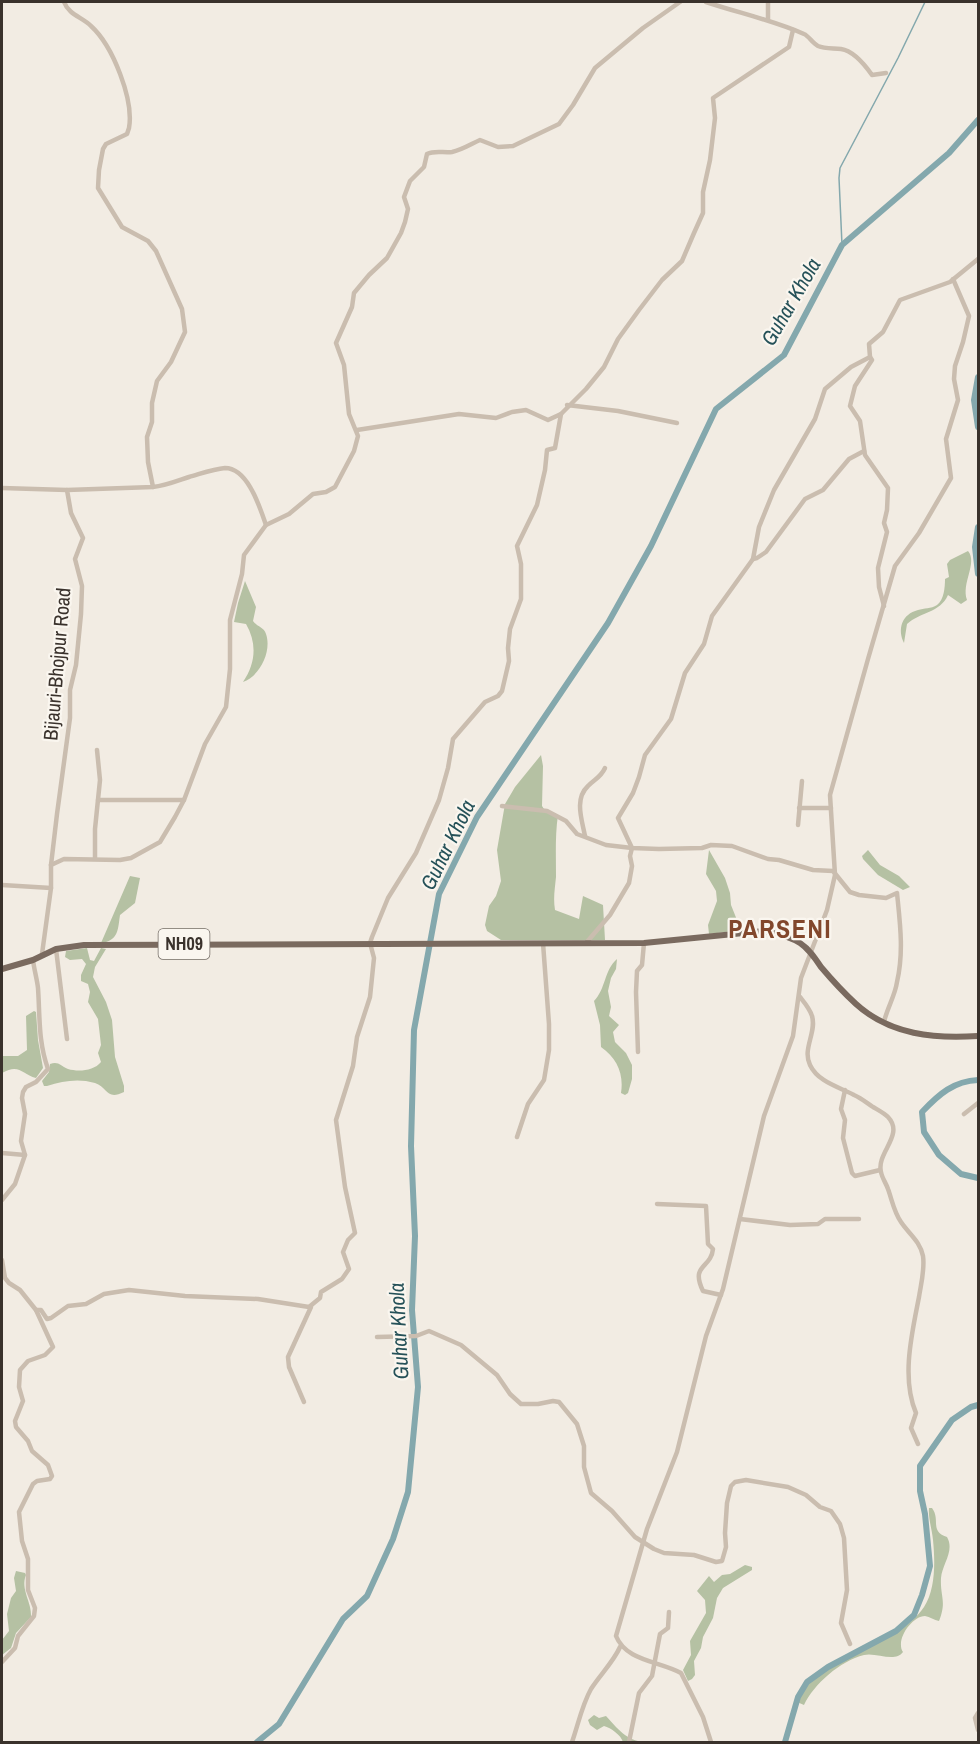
<svg xmlns="http://www.w3.org/2000/svg" width="980" height="1744" viewBox="0 0 980 1744" font-family="'Archivo Narrow',sans-serif">
  <style>
    .green { fill: #b5c1a3 }
    .lines { fill: none; stroke-linecap: round; stroke-linejoin: round }
    .stream { stroke: #84a8ad; stroke-width: 1.5 }
    .river { stroke: #84a8ad; stroke-width: 6 }
    .minor { stroke: #cabdaf; stroke-width: 4.5 }
    .major { stroke: #7a6a5f; stroke-width: 6 }
    .labels { text-anchor: middle; stroke-width: 4.5; stroke-linejoin: round; paint-order: stroke }
    .shield { fill: #faf6ef; stroke: #746d66; stroke-width: 1.5 }
    .shield-label { font-size: 18px; font-weight: bold; fill: #3a322c }
    .street-label { font-size: 20px; fill: #3a322c; stroke: #faf6ef }
    .water-label { font-size: 21px; font-style: italic; fill: #255158; stroke: #faf6ef }
    .district-label { font-size: 26px; font-weight: bold; letter-spacing: 1.5px; fill: #82472c; stroke: #faf6ef }
  </style>
  <rect width="100%" height="100%" fill="#f2ece3"/>
  <g class="green">
    <path d="M968 551C978 563 961 583 967 600L961 604 948 595C940 613 920 612 907 624L904 643C897 629 902 614 918 610 924 608 931 609 937 605 944 600 945 587 945 579L949 577 947 564 950 560Z"/>
    <path d="M245 581 256 607 253 621C257 627 264 627 266 634 272 651 260 676 243 682 256 663 257 643 246 624L234 622 238 603Z"/>
    <path d="M541 755 543 766 542 806 544 809 558 815C555 835 556 856 556 877 555 888 553 898 555 910L579 919 583 896 603 905 605 940H501L487 931 485 925 489 906 496 896 501 881 497 850 505 804 515 787Z"/>
    <path d="M709 850 725 878 730 893 731 905 741 930 709 934 708 925 717 901 716 891 706 874Z"/>
    <path d="M868 850 880 865 899 876 910 887 903 890 878 875 863 859 862 856Z"/>
    <path d="M130 876 140 878 135 903 120 915C118 928 119 941 101 943Z"/>
    <path d="M87 948 90 960 94 961 101 948 106 949 95 967 93 977 106 1002 112 1020 115 1057 124 1086V1092C106 1101 108 1087 95 1083 78 1078 63 1081 47 1086H44L42 1081 49 1072 50 1064C59 1061 60 1066 68 1069 78 1072 94 1071 101 1062L98 1053 101 1045 98 1019 88 1002 90 992 88 984 81 981V975L86 964 82 959 70 960 65 957 66 951Z"/>
    <path d="M617 959 616 969 611 978 608 991 611 1007 609 1016 619 1025 613 1032 615 1042 626 1053 632 1065V1079L628 1093 625 1095 621 1093C624 1074 617 1058 601 1047L600 1025 594 1001C606 989 604 970 617 959Z"/>
    <path d="M34 1011 36 1012 38 1040 43 1068 36 1078C22 1074 19 1063 2 1073V1056H18L27 1050 26 1016Z"/>
    <path d="M929 1508H932C941 1520 929 1531 947 1537 955 1551 942 1564 941 1578 940 1597 947 1601 939 1621 934 1620 930 1617 925 1616 912 1616 895 1640 903 1652 895 1663 876 1652 864 1655 840 1661 814 1684 804 1705L797 1702C815 1652 894 1651 924 1607 936 1589 935 1560 933 1540 932 1529 928 1518 929 1508Z"/>
    <path d="M745 1565 752 1567V1570L723 1588 717 1598 713 1618 703 1637 701 1648 694 1661 695 1675 692 1679 688 1681 683 1670 691 1655 690 1641 706 1613 705 1600 697 1591 709 1576 714 1582 722 1575 730 1574Z"/>
    <path d="M16 1571 25 1573 26 1575C20 1589 32 1602 31 1617L16 1633 11 1648 2 1655V1640L9 1631 7 1614 11 1598 16 1591 14 1578Z"/>
    <path d="M594 1715 599 1718 606 1716C617 1728 627 1741 644 1742H623C621 1735 611 1728 604 1726L597 1730 590 1725 588 1720Z"/>
  </g>
  <g class="lines">
    <path class="stream" d="M842 245 839 178 840 168 898 58 925 2"/>
    <g class="river">
      <path d="M978 377 974 400 978 427"/>
      <path d="M978 527 975 547 978 574"/>
      <path d="M978 1080C954 1081 939 1094 922 1112L924 1132 939 1155 961 1174 978 1178"/>
      <path d="M257 1742 279 1724 343 1619 367 1596 393 1539 408 1492 418 1387 412 1310 415 1236 411 1146 414 1030 439 894 477 817 608 623 651 546 716 409 784 355 842 245 949 153 978 120"/>
      <path d="M785 1742 798 1697 807 1682 828 1667 896 1631 914 1615 922 1595 930 1566 925 1514 920 1491V1466L952 1420 971 1407 978 1405"/>
    </g>
    <g class="minor">
      <path d="M706 2C739 13 772 20 804 34 809 36 812 43 818 46 825 49 833 48 841 49 854 51 865 65 872 75L886 73"/>
      <path d="M768 2V19"/>
      <path d="M870 357 872 360 855 386 850 406 860 421 865 455 888 488 887 510 884 523 887 532 878 568 879 587 884 606"/>
      <path d="M567 405 618 411 677 423"/>
      <path d="M357 430 459 414 496 418 512 412 526 410 548 420 561 414"/>
      <path d="M153 487C165 486 177 481 189 477 200 474 213 469 225 468 248 468 260 508 266 525"/>
      <path d="M2 488 67 490"/>
      <path d="M753 559 757 558 766 552 805 499 823 490 849 459 864 451"/>
      <path d="M98 800H184"/>
      <path d="M502 806 547 811 566 821 577 834 606 845 632 848 659 849 702 848 711 845 732 846 768 859 779 860 813 870 833 871 850 892 859 895 886 898 897 893C900 923 904 952 897 982 895 996 887 1008 884 1022"/>
      <path d="M799 808H831"/>
      <path d="M798 825 802 781"/>
      <path d="M585 836C582 820 574 799 588 786 595 779 601 777 605 768"/>
      <path d="M95 858V829L100 780 97 750"/>
      <path d="M51 865 64 859 120 860 131 858 160 842 175 817 184 800 205 744 226 707 230 669V620L242 574 244 555 266 525 289 514 313 494 326 492 335 487 354 451 358 436 349 414 344 365 336 343 352 307 354 293 369 275 387 258 401 233 405 222 408 209 404 197 410 181 424 167 427 154C435 150 443 153 452 152 462 150 471 144 480 140L498 147 513 146 559 124 573 105 595 68 643 28 680 2"/>
      <path d="M2 885 51 888"/>
      <path d="M586 943 610 915 629 883 632 866 630 856 632 848 618 818 633 793 639 777 645 755 671 719 685 673 704 644 712 616 753 559 759 527 774 490 815 419 825 389 851 367 870 357 869 344 883 332 900 300 950 282 978 259"/>
      <path d="M56 949 67 1039"/>
      <path d="M42 954 51 888V865L57 814 70 718V690L76 665 81 614 82 586 75 559 83 538 71 513 67 490 153 487 148 462 147 437 152 422V403L157 381 171 362 185 332 182 309 156 251 148 241 122 227 98 188 99 170 103 149 106 144 127 134 129 128C134 100 113 46 91 26 82 17 69 15 64 2"/>
      <path d="M800 997C804 1002 810 1009 812 1016 817 1032 802 1049 810 1065 818 1082 839 1087 854 1095 861 1098 867 1103 873 1107 878 1110 884 1113 888 1117 905 1135 876 1153 881 1172 882 1178 886 1183 888 1189 892 1200 894 1212 901 1222 909 1234 920 1241 923 1256 925 1269 921 1284 919 1297 912 1333 901 1378 916 1413L911 1428 918 1444"/>
      <path d="M638 1052 636 992 637 971 642 965 644 943"/>
      <path d="M845 1090 841 1109 845 1120 843 1138 852 1173 855 1176 880 1170"/>
      <path d="M964 1114 978 1103"/>
      <path d="M517 1137 528 1104 544 1080 549 1050V1024L543 943"/>
      <path d="M2 1153 25 1155"/>
      <path d="M2 1200 15 1184 25 1155 21 1141 25 1114 22 1098 23 1092 26 1087 36 1082 48 1069C38 1041 40 1016 38 988 37 979 34 969 33 960"/>
      <path d="M657 1204 706 1206 708 1244 713 1249C711 1269 690 1264 703 1291L721 1295"/>
      <path d="M740 1219 790 1225 818 1224 825 1219H859"/>
      <path d="M2 1260 5 1278 9 1283 20 1290 36 1310 53 1347 45 1355 28 1361 20 1370 19 1387 23 1401 15 1421 16 1427 28 1441 32 1451 48 1465 52 1476 50 1479 37 1481 33 1484 19 1512 22 1541 28 1559V1590L35 1608 34 1616 18 1636 15 1648 2 1662"/>
      <path d="M36 1310H41L47 1319 51 1318 68 1306 86 1304 104 1294 129 1290 185 1296 258 1299 309 1307 320 1298 321 1292 342 1279 349 1269 343 1252 348 1240 355 1233 345 1187 336 1120 353 1066 357 1037 370 997 374 958 370 943 372 937 388 898 416 853 439 800 448 768 453 739 485 702 498 696 502 691 509 661 508 648 510 629 521 599V564L517 546 537 505 545 470 547 450 555 448 561 414 586 389 604 367 618 339 639 310 662 280 682 261 694 233 703 213V192L710 160 715 118 713 98 789 47 793 30"/>
      <path d="M377 1337 416 1336 429 1331 461 1345 497 1375 510 1394 521 1404H538L553 1401 559 1402 577 1424 584 1446V1467L591 1493 612 1511 635 1537 654 1549 664 1553 694 1555 716 1562 722 1561 726 1547 725 1533 727 1503 731 1486 735 1482 746 1480 788 1487 806 1495 820 1507 831 1511 840 1524 844 1538 847 1590 841 1623 850 1644"/>
      <path d="M304 1402 289 1367 288 1357 311 1307"/>
      <path d="M978 1713 975 1718 978 1730"/>
      <path d="M572 1742C578 1725 582 1705 591 1689 600 1675 614 1661 620 1647"/>
      <path d="M629 1742 639 1693 652 1676 660 1634 668 1628 669 1612"/>
      <path d="M711 1742 703 1717 681 1673C659 1661 626 1661 616 1636L647 1529 677 1452 706 1336 723 1289 764 1116 793 1036 801 978 827 910 835 875 830 795 868 659 895 566 919 533 951 478 946 439 958 400 954 379 955 366 963 342 969 316 953 279"/>
    </g>
    <path class="major" d="M2 969 33 960 56 949 84 945 644 943 765 931C777 934 789 936 800 943 809 949 815 958 821 967 832 980 844 993 856 1004 890 1035 935 1039 978 1036"/>
  </g>
  <g class="labels">
    <rect class="shield" x="158.5" y="929" width="51" height="30" rx="4.5"/>
    <g class="shield-label">
      <text x="184" y="950">NH09</text>
    </g>
    <g class="street-label">
      <text transform="translate(57 664) rotate(-85)" y="7">Bijauri-Bhojpur Road</text>
    </g>
    <g class="water-label">
      <text transform="translate(791 302) rotate(-60)" y="7">Guhar Khola</text>
      <text transform="translate(448 845) rotate(-64)" y="7">Guhar Khola</text>
      <text transform="translate(399 1331) rotate(-93)" y="7">Guhar Khola</text>
    </g>
    <g class="district-label">
      <text x="780" y="938">PARSENI</text>
    </g>
  </g>
  <rect width="980" height="1744" fill="none" stroke="#3a322c" stroke-width="6"/>
</svg>
